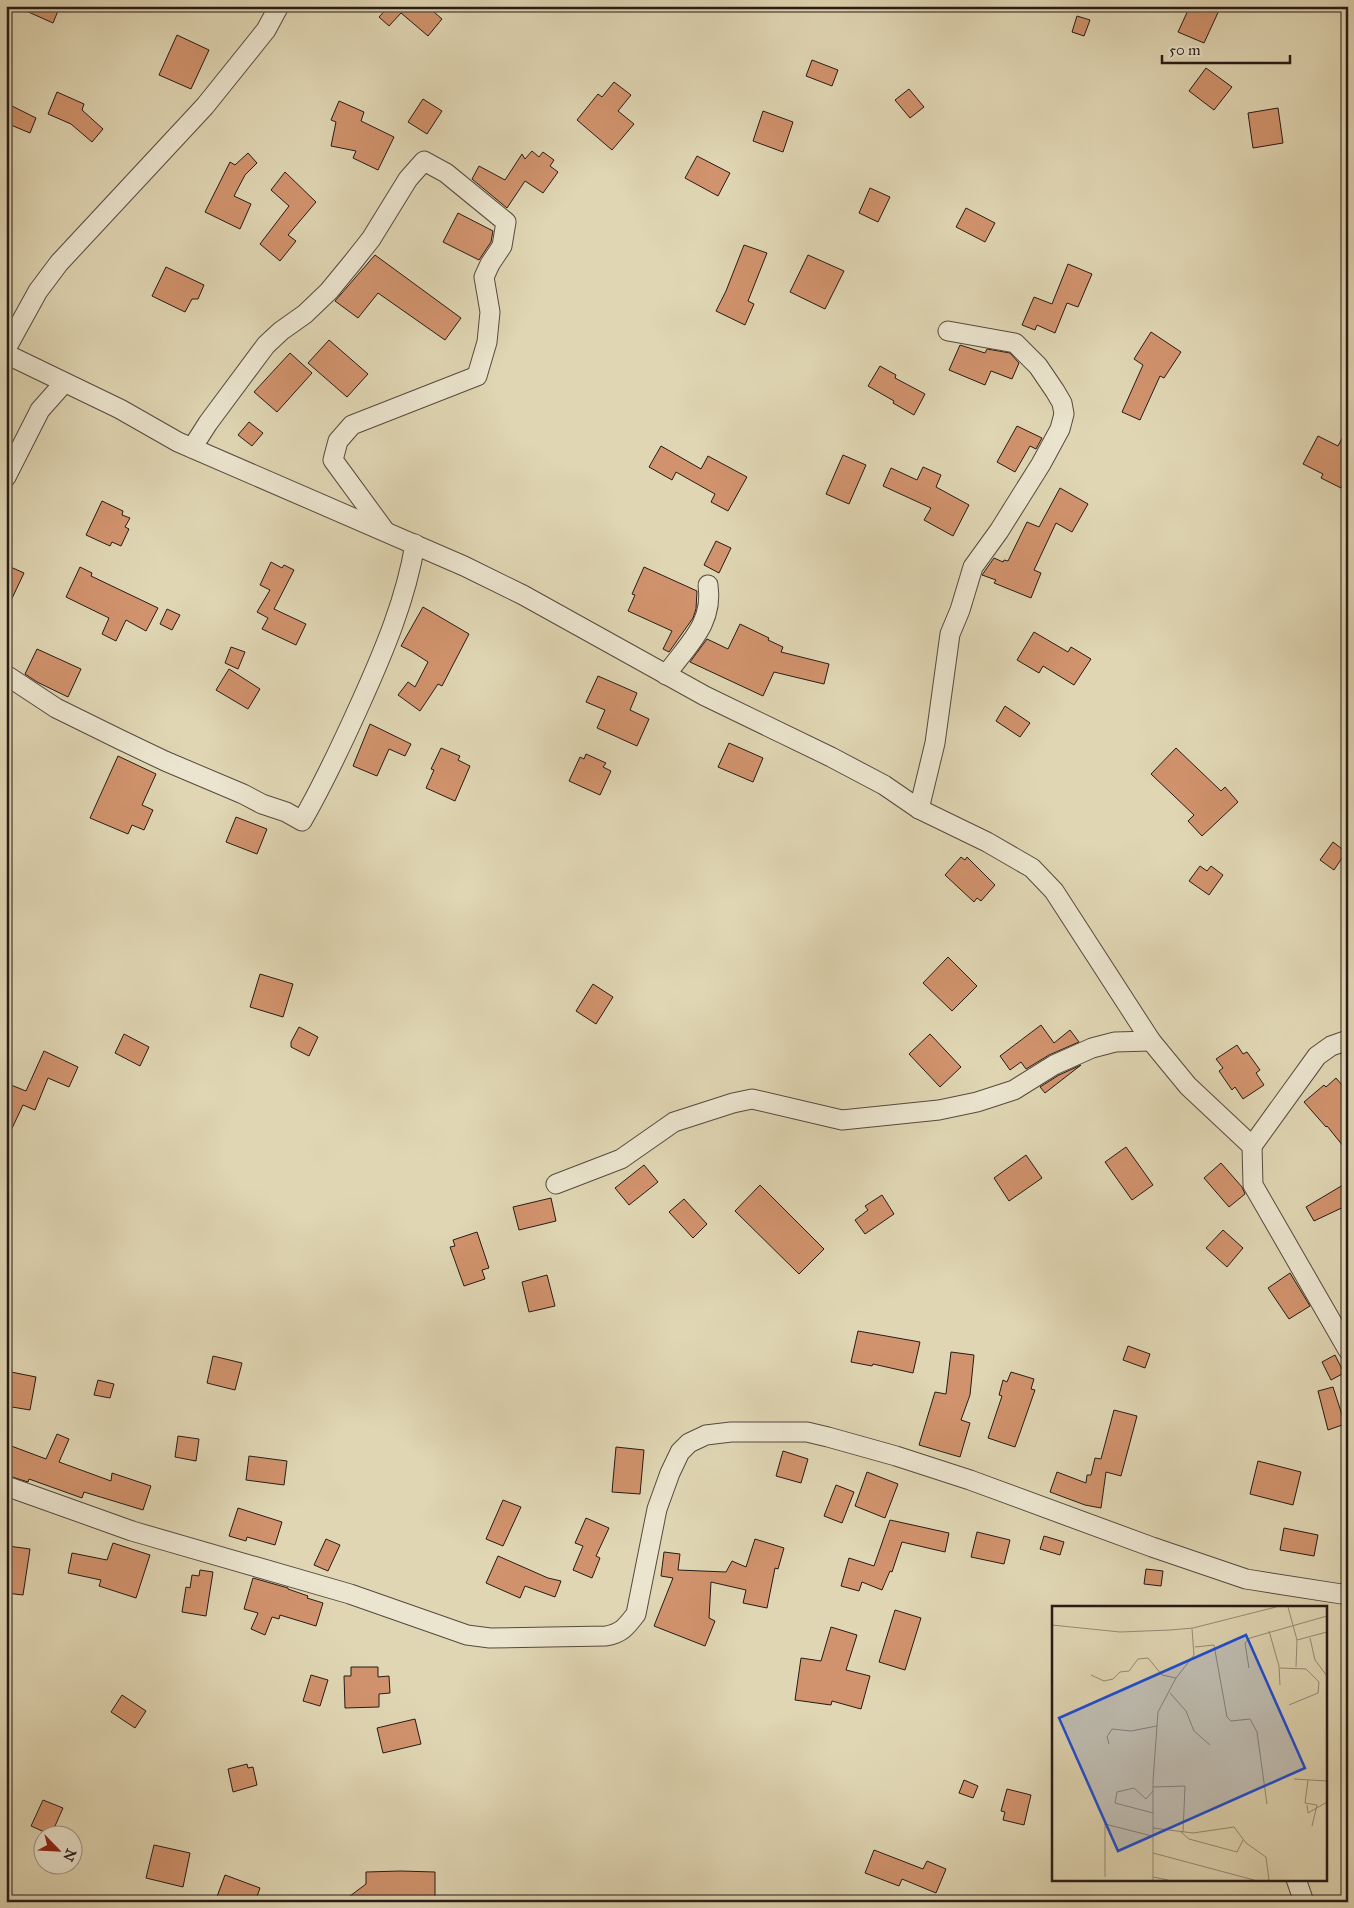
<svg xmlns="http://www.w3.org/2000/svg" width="1354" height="1908" viewBox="0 0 1354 1908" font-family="'IM FELL Great Primer',serif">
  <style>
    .building { fill: #d1936d; stroke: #271b17 }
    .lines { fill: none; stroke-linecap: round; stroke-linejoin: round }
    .minor-casing { stroke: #554a3e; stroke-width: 21 }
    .minor { stroke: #ebe4ce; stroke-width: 19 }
    .inset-road { fill: none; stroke: #968b75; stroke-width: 1 }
    .view { fill: #1d4ed8; fill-opacity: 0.15; stroke: #1d4ed8; stroke-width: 2.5 }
    .inset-edge { fill: none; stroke: #271b17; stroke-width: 2.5 }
  </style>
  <rect width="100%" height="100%" fill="#e0d6b3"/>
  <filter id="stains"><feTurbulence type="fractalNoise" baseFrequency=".004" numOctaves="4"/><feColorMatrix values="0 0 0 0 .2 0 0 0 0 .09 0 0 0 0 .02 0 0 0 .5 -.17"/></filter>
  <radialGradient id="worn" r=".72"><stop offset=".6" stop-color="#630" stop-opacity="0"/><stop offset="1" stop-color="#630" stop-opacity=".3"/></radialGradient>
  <g class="building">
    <path d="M15 6H60L53 23Z"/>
    <path d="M389 6H427L442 19 428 36 401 13 389 26 379 17Z"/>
    <path d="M1190 6H1221L1204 43 1178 32Z"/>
    <path d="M1077 16 1090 20 1084 36 1072 32Z"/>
    <path d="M177 35 209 50 191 89 159 75Z"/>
    <path d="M812 60 838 70 832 86 806 76Z"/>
    <path d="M1206 68 1232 87 1214 110 1189 91Z"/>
    <path d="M614 82 631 95 618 111 634 124 612 150 577 120 598 94 602 97Z"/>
    <path d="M909 89 924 107 910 118 895 100Z"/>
    <path d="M57 92 84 104 82 110 103 129 92 142 71 124 48 114Z"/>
    <path d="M423 99 442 111 427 134 408 122Z"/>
    <path d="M339 101 364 112 361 121 394 137 378 170 353 158 356 151 331 146 336 122 331 120Z"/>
    <path d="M6 103 36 118 30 133 6 123Z"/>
    <path d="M1278 108 1283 143 1253 148 1248 113Z"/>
    <path d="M763 111 793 122 783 152 753 141Z"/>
    <path d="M532 151 539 157 543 152 554 160 550 166 558 172 543 193 525 181 507 208 472 179 479 166 505 180 522 154 525 159Z"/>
    <path d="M248 153 257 163 245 175 234 196 251 204 240 229 205 212 230 162 235 165Z"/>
    <path d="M697 156 730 173 718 196 685 178Z"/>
    <path d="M285 172 316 202 288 235 296 241 280 261 260 244 289 206 271 190Z"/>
    <path d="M870 188 890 197 878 222 859 213Z"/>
    <path d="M966 208 995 223 985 242 956 227Z"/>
    <path d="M458 213 493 231 491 242 479 260 443 242Z"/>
    <path d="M744 245 767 253 748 301 754 304 745 325 716 311 726 291Z"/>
    <path d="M375 255 461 318 445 340 378 293 358 318 335 301Z"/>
    <path d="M808 255 844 271 825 309 790 292Z"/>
    <path d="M1068 264 1092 274 1078 307 1067 303 1055 333 1037 325 1035 330 1022 325 1034 297 1052 304Z"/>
    <path d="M166 267 204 285 198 299H192L185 312 152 296Z"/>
    <path d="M1151 332 1181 352 1164 378 1160 376 1140 420 1122 412 1143 365 1134 359Z"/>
    <path d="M329 340 368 374 347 397 308 363Z"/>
    <path d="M960 345 985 353 987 349 1010 353 1019 363 1012 379 991 371 985 385 949 370Z"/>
    <path d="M290 353 312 373 277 412 254 392Z"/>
    <path d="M880 366 896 375 895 378 925 394 914 415 893 403 894 401 868 386Z"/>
    <path d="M249 422 263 433 252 446 238 435Z"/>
    <path d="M1017 426 1042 438 1036 449 1030 446 1015 472 997 462Z"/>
    <path d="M1348 427V476L1341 488 1321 478 1323 474 1303 464 1318 436 1338 446Z"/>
    <path d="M661 446 701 469 708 456 747 477 728 511 711 502 715 494 676 472 672 480 649 467Z"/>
    <path d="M843 455 866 465 849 504 826 494Z"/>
    <path d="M923 467 941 475 936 487 969 505 953 536 924 520 931 508 883 486 891 468 917 480Z"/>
    <path d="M1060 488 1088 504 1072 532 1056 523 1034 570 1041 573 1031 598 994 583 996 580 982 575 994 558 1003 562 1004 560 1008 561 1027 522 1039 527Z"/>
    <path d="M102 501 123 511 122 515 130 518 125 527 129 529 121 546 112 542 110 546 86 535Z"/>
    <path d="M716 541 731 548 719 573 704 565Z"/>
    <path d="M271 562 282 568 284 565 294 570 274 609 306 624 296 645 262 629 268 618 257 612 270 590 260 585Z"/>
    <path d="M6 565 24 573 6 611Z"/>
    <path d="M80 567 92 573 91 576 158 608 146 631 126 620 116 641 102 634 109 618 66 597Z"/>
    <path d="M644 567 697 591 696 609 693 618 669 652 663 649 672 631 628 611 635 595 632 594Z"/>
    <path d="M423 607 469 634 442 686 438 684 420 711 398 695 408 682 415 687 428 662 411 651 401 646Z"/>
    <path d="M167 609 180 615 172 630 160 624Z"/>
    <path d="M740 624 769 638 768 640 783 647 781 652 829 664 824 684 774 672 763 696 690 662 707 639 728 649Z"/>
    <path d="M1034 632 1068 652 1071 647 1091 659 1074 685 1043 666 1039 673 1017 660Z"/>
    <path d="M231 647 245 652 238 669 225 663Z"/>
    <path d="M37 649 81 669 68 697 37 682 25 674Z"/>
    <path d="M229 669 260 689 248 709 216 690Z"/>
    <path d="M598 676 637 693 630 710 649 719 637 746 597 728 605 710 586 702Z"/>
    <path d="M1005 706 1030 723 1020 737 996 721Z"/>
    <path d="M370 724 411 744 405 756 389 749 377 776 353 766Z"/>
    <path d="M729 743 763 758 753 782 718 767Z"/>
    <path d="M441 748 460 756 458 760 470 766 455 801 426 788 434 770 431 769Z"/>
    <path d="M1176 748 1221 791 1225 787 1238 802 1202 836 1188 821 1194 815 1151 774Z"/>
    <path d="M586 754 606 763 603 767 611 771 600 795 569 781 580 757 584 759Z"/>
    <path d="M118 756 156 774 142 805 153 810 144 830 132 825 128 834 90 818Z"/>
    <path d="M236 817 267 829 257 854 226 842Z"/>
    <path d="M1333 842 1346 852 1334 870 1320 860Z"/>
    <path d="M961 857 965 860 967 857 995 885 981 901 977 898 974 902 945 875Z"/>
    <path d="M1200 866 1207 871 1211 866 1223 875 1209 895 1189 881Z"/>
    <path d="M948 957 977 986 952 1011 923 983Z"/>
    <path d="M260 974 293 984 283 1017 250 1007Z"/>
    <path d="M593 984 613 997 596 1024 576 1011Z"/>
    <path d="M1041 1025 1054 1043 1070 1030 1079 1042 1049 1055 1026 1069 1021 1062 1010 1070 1000 1056Z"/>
    <path d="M299 1027 318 1037 309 1056 291 1047V1042Z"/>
    <path d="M124 1034 149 1047 140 1066 115 1053Z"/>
    <path d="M930 1034 961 1067 940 1087 909 1054Z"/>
    <path d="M1237 1045 1243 1054 1247 1052 1260 1070 1256 1073 1264 1085 1243 1099 1235 1087 1232 1090 1219 1071 1223 1068 1216 1059Z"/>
    <path d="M44 1051 78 1067 69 1087 48 1078 35 1110 23 1105 6 1141V1083L26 1091Z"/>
    <path d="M1081 1065 1045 1093 1040 1087 1059 1075Z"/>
    <path d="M1336 1078 1348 1092V1152L1327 1126 1326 1127 1304 1102 1324 1085 1326 1087Z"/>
    <path d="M1126 1147 1153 1185 1132 1200 1105 1162Z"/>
    <path d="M1026 1155 1042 1178 1009 1201 994 1178Z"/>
    <path d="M1221 1163 1242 1187 1245 1194 1229 1207 1204 1178Z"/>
    <path d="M644 1165 658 1182 629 1205 615 1188Z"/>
    <path d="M1348 1182V1205L1314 1221 1306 1207Z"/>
    <path d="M760 1185 824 1249 799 1274 735 1211Z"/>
    <path d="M882 1195 894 1214 865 1234 855 1220 868 1210 865 1206Z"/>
    <path d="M551 1198 556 1221 519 1230 513 1207Z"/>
    <path d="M684 1199 707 1224 693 1238 669 1212Z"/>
    <path d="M1223 1230 1243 1248 1227 1267 1206 1248Z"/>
    <path d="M477 1232 489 1268 482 1270 485 1279 464 1286 450 1247 455 1246 453 1240Z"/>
    <path d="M1290 1273 1310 1306 1289 1319 1268 1288Z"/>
    <path d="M547 1275 555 1306 529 1312 522 1282Z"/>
    <path d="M858 1331 920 1342 913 1373 873 1364 872 1366 851 1362Z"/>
    <path d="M1128 1346 1150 1354 1145 1368 1123 1360Z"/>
    <path d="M951 1352 974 1355 970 1395 961 1420 970 1423 960 1457 919 1445 935 1392 946 1394Z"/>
    <path d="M1335 1355 1344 1373 1331 1380 1322 1362Z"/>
    <path d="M213 1356 242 1363 235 1390 207 1383Z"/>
    <path d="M6 1371 36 1377 30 1410 6 1406Z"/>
    <path d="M1011 1372 1034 1379 1031 1389 1035 1390 1015 1447 988 1438 1002 1396 999 1395 1003 1380 1007 1382Z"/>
    <path d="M98 1380 114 1384 110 1398 94 1395Z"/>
    <path d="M1333 1387 1345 1424 1328 1430 1318 1391Z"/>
    <path d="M1114 1410 1137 1416 1121 1476 1106 1472 1101 1508 1085 1505 1050 1492 1057 1472 1086 1483 1087 1475H1091L1095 1458 1101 1459Z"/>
    <path d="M57 1434 69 1439 59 1462 111 1481 112 1473 151 1486 143 1510 84 1492 82 1498 29 1479 28 1482 6 1475V1444L46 1459Z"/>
    <path d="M178 1436 199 1439 196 1461 175 1457Z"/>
    <path d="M616 1447 644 1450 640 1494 612 1492Z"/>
    <path d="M783 1451 808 1459 801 1483 776 1476Z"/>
    <path d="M249 1456 287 1461 284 1485 246 1480Z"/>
    <path d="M1258 1461 1301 1472 1293 1505 1250 1494Z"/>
    <path d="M867 1472 898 1484 885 1518 855 1506Z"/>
    <path d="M836 1485 854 1492 842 1523 824 1516Z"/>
    <path d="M503 1500 521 1507 503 1546 486 1539Z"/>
    <path d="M238 1508 282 1522 275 1545 247 1537 246 1541 229 1536Z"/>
    <path d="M586 1518 609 1528 596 1556 600 1558 592 1578 573 1570 583 1546 575 1543Z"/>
    <path d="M890 1520 949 1533 945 1552 902 1542 892 1572 890 1571 882 1590 862 1582 859 1591 841 1586 849 1558 874 1566Z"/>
    <path d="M1284 1528 1318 1535 1314 1556 1280 1550Z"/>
    <path d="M977 1532 1010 1540 1004 1564 971 1557Z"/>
    <path d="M1044 1536 1064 1542 1060 1555 1040 1549Z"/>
    <path d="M326 1539 340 1545 328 1571 314 1565Z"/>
    <path d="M755 1539 784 1548 778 1569 775 1568 767 1608 743 1603 746 1590 711 1582 709 1618 715 1621 705 1646 654 1626 673 1578 661 1576 664 1552 680 1554 678 1570 726 1572 732 1561 746 1567Z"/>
    <path d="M113 1543 150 1555 136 1598 99 1586 101 1580 68 1573 72 1553 107 1560Z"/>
    <path d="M8 1546 30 1549 23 1595 6 1593Z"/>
    <path d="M498 1556 548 1578 561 1581 555 1597 525 1586 520 1598 486 1583Z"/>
    <path d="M1146 1569 1163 1571 1161 1586 1144 1584Z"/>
    <path d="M200 1570 213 1572 206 1616 182 1612 186 1587 190 1588 192 1575 199 1576Z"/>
    <path d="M253 1578 288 1588V1589L308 1596 307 1598 323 1603 316 1626 280 1615 279 1619 272 1617 265 1635 251 1629 258 1613 244 1609Z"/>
    <path d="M895 1610 921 1618 905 1670 879 1662Z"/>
    <path d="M831 1627 857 1635 846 1670 870 1676 861 1709 832 1701 831 1705 795 1700 801 1658 821 1661Z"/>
    <path d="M351 1667H378V1677L389 1676 390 1693 379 1694V1707L345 1708 344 1676H351Z"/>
    <path d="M311 1675 328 1680 320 1706 303 1701Z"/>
    <path d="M122 1695 146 1711 135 1728 111 1712Z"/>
    <path d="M415 1719 421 1744 383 1753 377 1728Z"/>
    <path d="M247 1764 248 1768 253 1767 257 1785 233 1792 228 1769Z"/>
    <path d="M964 1780 978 1786 973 1798 959 1793Z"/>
    <path d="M1007 1789 1031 1795 1024 1825 1003 1820 1005 1812 1001 1811Z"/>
    <path d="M43 1800 63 1808 51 1835 31 1826Z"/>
    <path d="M154 1845 190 1853 183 1887 146 1878Z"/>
    <path d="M874 1850 923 1869 927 1861 946 1869 936 1893 902 1879 899 1886 865 1873Z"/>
    <path d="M401 1871 435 1872V1897L402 1898V1902H342L366 1884V1872Z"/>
    <path d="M225 1875 260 1888 255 1902H215Z"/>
  </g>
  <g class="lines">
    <g class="minor-casing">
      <g id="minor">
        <path d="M6 349 38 291 59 263 205 106 266 30 279 6"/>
        <path d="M6 354 120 409 178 442 464 566 523 595 705 696 831 757 884 785 919 809 987 842 1032 868 1054 891 1151 1041 1188 1086 1252 1146 1253 1185 1348 1350"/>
        <path d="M192 448 208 423 266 345 281 331 305 314 329 291 352 263 371 239 408 179 424 161 446 173 506 222 502 246 490 264 484 277 490 312 487 342 477 376 352 425 338 441 333 460 385 531"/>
        <path d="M6 477 40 410 64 383"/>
        <path d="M6 675 56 708 121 740 165 761 243 794 262 804 286 812 302 821C324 783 343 742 361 702 384 651 406 599 415 544"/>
        <path d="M666 675C687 645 714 624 708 585"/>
        <path d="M919 809 935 743 950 634 960 610 973 567 999 531 1041 464 1060 429 1064 414 1062 403 1055 391 1038 366 1015 343 948 331"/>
        <path d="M1252 1146 1317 1056 1331 1046 1348 1040"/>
        <path d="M556 1184 621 1159 674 1122 733 1103 752 1099 842 1120 939 1110 977 1102 1014 1090 1054 1065 1092 1048 1115 1042 1151 1041"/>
        <path d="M6 1486 132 1531 350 1594 467 1635 490 1638 606 1636C622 1633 626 1627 636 1614L657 1509 670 1473 680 1452 689 1443 706 1435 731 1432H807L828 1437 896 1456 970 1480 1152 1547 1246 1579 1348 1595"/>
        <path d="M1296 1879 1304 1902"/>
      </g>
    </g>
    <use href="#minor" class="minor"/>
  </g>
  <g transform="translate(1052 1606)">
    <rect width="275" height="275" fill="#e0d6b3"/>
    <path class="inset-road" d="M236 1 245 34 244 61M0 19 68 26 118 24 141 22 224 1M217 25 227 60 228 79M258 32 263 54 275 70M245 34 275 26M143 41 162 39 175 111 179 115 198 113 205 126 215 198M197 62 193 37 198 32 275 10M228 62 254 63 267 76 266 87 237 99M39 69 52 75 61 73 68 66 77 65 86 53 96 52 110 69 124 72M118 87 134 105 142 125 158 139M57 138 55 131 60 123 79 125 105 120M242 173 275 175M256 174 253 197 265 199 260 220M101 181 133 180 131 226M101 185 94 193 82 182 65 186 63 197 101 207M255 199 256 207 275 196M101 222 141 227 182 221 194 237 214 251 217 274M129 226 137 233 185 246 191 234M101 247 202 274M53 271V218L100 230M101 271 116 274M101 274V175L106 106 124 72 142 49 140 23"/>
    <path class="view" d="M194 29 253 162 66 245 7 112Z"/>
    <rect width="275" height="275" class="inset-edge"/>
  </g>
  <rect width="1354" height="1908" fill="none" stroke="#e0d6b3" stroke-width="25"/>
  <rect x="8" y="8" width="1339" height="1893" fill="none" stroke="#271b17" stroke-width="2.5"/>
  <rect x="12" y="12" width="1329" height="1883" fill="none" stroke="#271b17"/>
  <g transform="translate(58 1850) rotate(114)"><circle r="24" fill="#ebe4ce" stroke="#9d9485"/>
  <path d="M0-4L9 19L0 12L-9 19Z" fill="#8f2418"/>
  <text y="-8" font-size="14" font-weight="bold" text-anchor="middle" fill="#271b17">N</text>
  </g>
  <path d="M1162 55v8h128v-8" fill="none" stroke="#271b17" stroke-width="2.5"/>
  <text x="1169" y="55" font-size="15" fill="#271b17" stroke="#ebe4ce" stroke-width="4" paint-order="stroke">50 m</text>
  <rect width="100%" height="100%" filter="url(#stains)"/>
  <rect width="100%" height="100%" fill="url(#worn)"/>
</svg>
